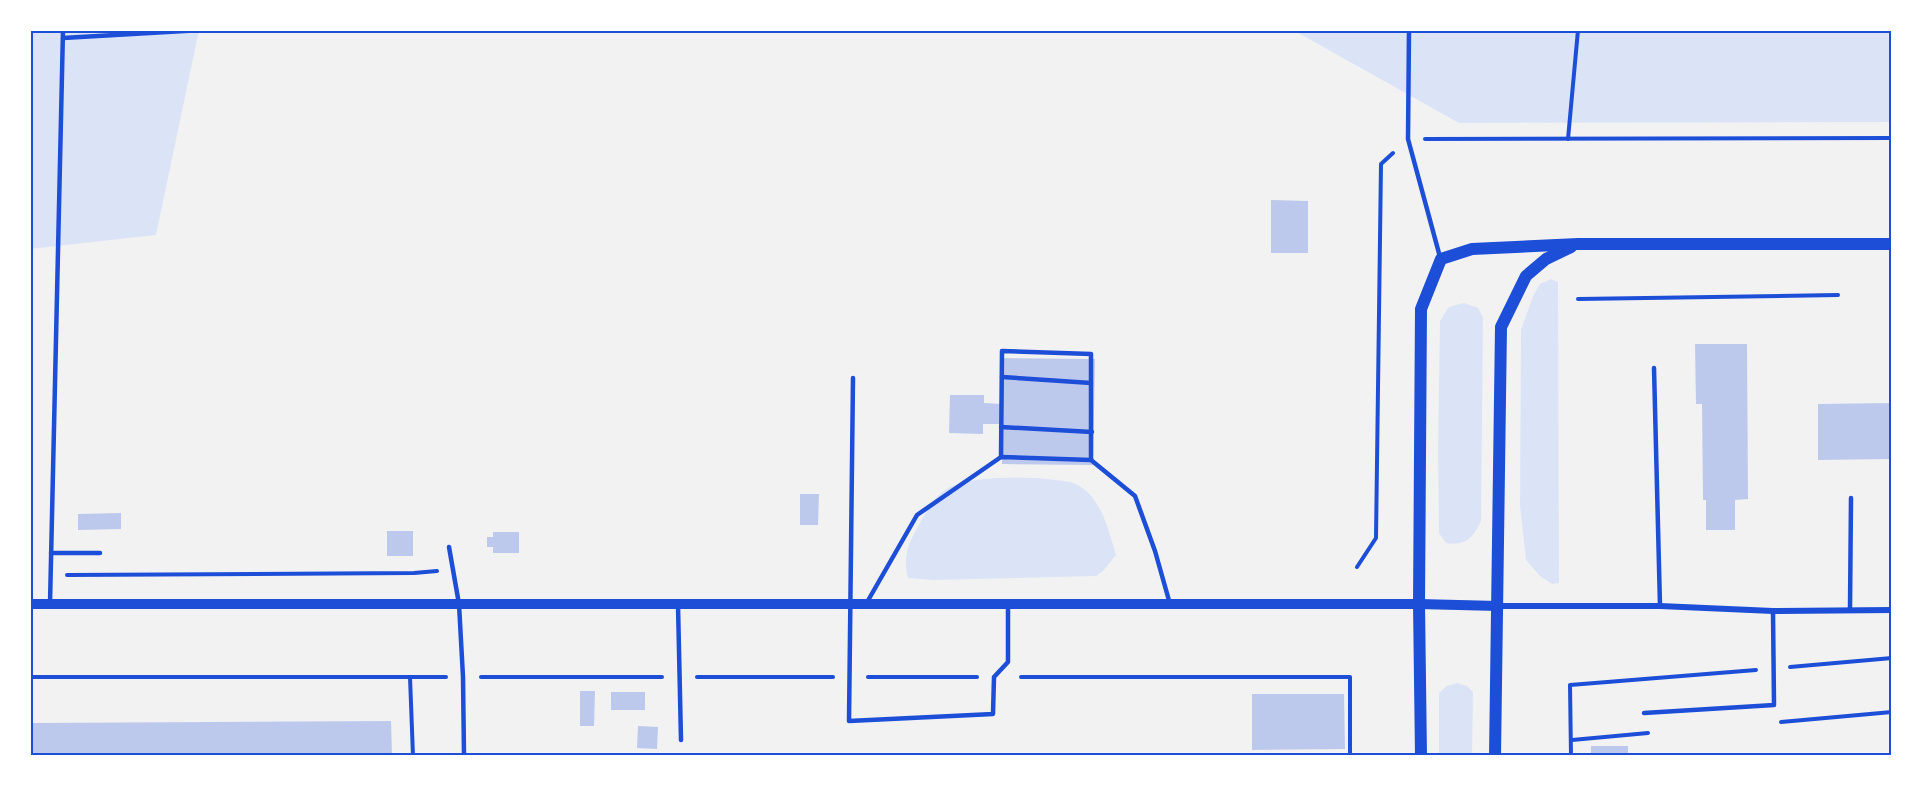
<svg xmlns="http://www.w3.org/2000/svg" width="1922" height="786" viewBox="0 0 1922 786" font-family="Raleway,sans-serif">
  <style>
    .green { fill: #dbe4f7 }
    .building { fill: #bdc9ec }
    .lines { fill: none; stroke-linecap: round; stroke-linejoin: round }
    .path { stroke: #1d4ed8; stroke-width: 4 }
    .service { stroke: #1d4ed8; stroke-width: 4.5 }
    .minor { stroke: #1d4ed8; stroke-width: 6 }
    .tertiary { stroke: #1d4ed8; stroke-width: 10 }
    .secondary { stroke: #1d4ed8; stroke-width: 12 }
    .neatline { fill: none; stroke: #1d4ed8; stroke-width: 2 }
  </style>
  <rect width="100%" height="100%" fill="#f2f2f2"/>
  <g class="green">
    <path d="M30 30H199L156 235 30 249Z"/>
    <path d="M1293 30H1892V122L1459 123Z"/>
    <path d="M1551 279 1558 282 1559 583 1552 584 1540 576 1526 560 1520 506 1521 330 1533 296 1540 284Z"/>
    <path d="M1464 303 1478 308 1483 317 1481 521C1473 538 1466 546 1446 543L1439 533 1438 449 1440 321 1449 307Z"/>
    <path d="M1037 478C1047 479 1059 480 1070 482 1100 491 1108 528 1116 555L1103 571 1096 576 933 580 908 578C903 559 907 547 916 530 923 518 929 505 939 495 959 475 1010 478 1037 478Z"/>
    <path d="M1457 683 1467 686 1473 692 1472 756H1439V693L1447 686Z"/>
  </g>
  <g class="building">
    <path d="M1271 200 1308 201V253H1271Z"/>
    <path d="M1695 344H1747L1748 499 1735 500V530H1706V500H1703L1702 404H1696Z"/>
    <path d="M1002 358 1095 359 1093 465 1002 464 1003 424H983V434L949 433 950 395H984V403L1002 404Z"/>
    <path d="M1892 403V459L1818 460V404Z"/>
    <path d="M800 494H819L818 525H800Z"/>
    <path d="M121 513V529L78 530V514Z"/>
    <rect x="387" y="531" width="26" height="25"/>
    <path d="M493 532H519V553H493V547H487V537H493Z"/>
    <path d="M580 691H595L594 726H580Z"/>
    <rect x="611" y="692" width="34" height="18"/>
    <path d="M1252 694H1344L1345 749 1252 750Z"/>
    <path d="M391 721 392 756H30V723Z"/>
    <path d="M638 726 658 727 657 749 637 748Z"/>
    <rect x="1591" y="746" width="37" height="10"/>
  </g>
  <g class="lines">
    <g class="path">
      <path d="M1425 139 1892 138"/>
      <path d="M1568 139 1578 30"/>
      <path d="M1578 299 1838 295"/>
      <path d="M1357 567 1376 538 1381 164 1393 153"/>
      <path d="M67 575 414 573 437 571"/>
      <path d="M1790 667 1892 658"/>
      <path d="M30 677H446"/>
      <path d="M410 677 413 756"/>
      <path d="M481 677H662"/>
      <path d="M697 677H833"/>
      <path d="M868 677H977"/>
      <path d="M1021 677H1350V756"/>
      <path d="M1781 722 1892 712"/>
      <path d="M1572 740 1648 733"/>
      <path d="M1571 756 1570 685 1756 670"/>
    </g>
    <g class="service">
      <path d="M1409 30 1408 139 1440 257"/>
      <path d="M63 38 202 30"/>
      <path d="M1654 368 1660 606"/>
      <path d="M1002 377 1091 383"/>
      <path d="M853 378 849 721 993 714 994 677 1008 662V604"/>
      <path d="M1001 427 1092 432"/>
      <path d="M1001 457 1002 351 1091 354V460"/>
      <path d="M449 547 459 604 463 677 464 756"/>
      <path d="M51 553H100"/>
      <path d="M50 604 63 30"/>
      <path d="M866 604 917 515 1001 457 1091 460 1135 496 1155 551 1170 604"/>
      <path d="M678 605 681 740"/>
      <path d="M1850 610 1851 498"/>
      <path d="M1644 713 1774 705 1773 611"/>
    </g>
    <path class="minor" d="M1498 606H1660L1773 611 1892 610"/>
    <path class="tertiary" d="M30 604H1419L1498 606"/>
    <g class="secondary">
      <path d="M1421 756 1419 604 1421 309 1441 259 1472 249 1578 244H1892"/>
      <path d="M1495 756 1501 327 1526 276 1546 259 1571 247"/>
    </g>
  </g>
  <rect width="1922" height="786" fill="none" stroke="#ffffff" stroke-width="63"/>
  <rect x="32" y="32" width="1858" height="722" class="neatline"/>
</svg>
